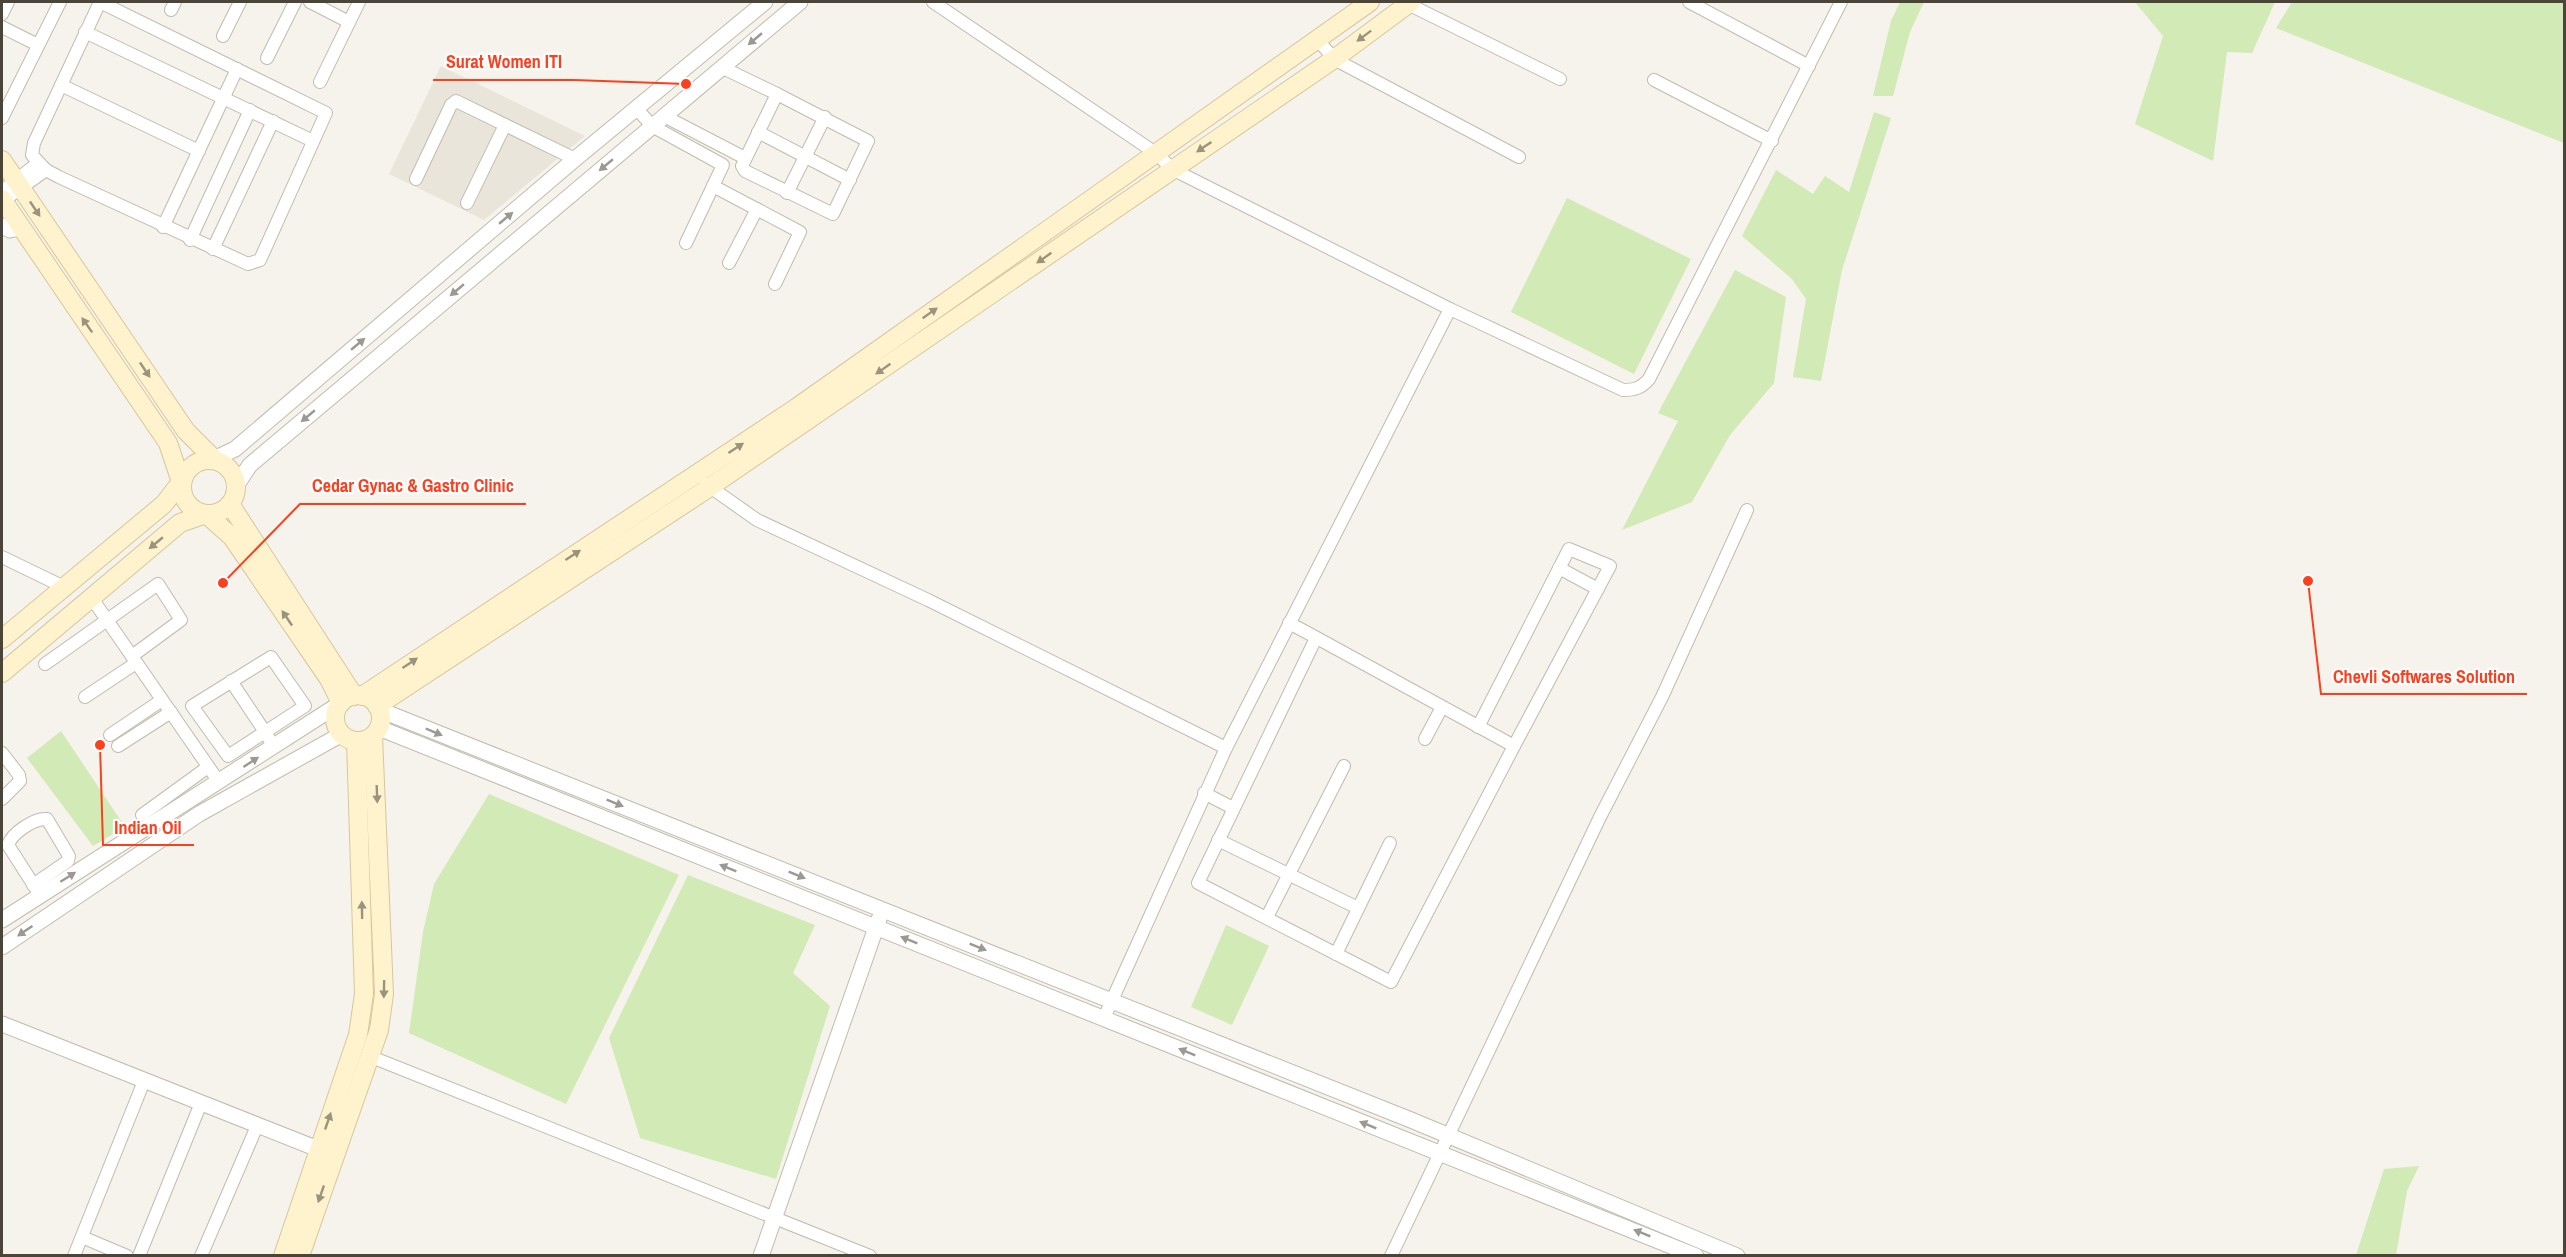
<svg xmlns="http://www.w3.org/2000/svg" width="2566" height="1257" viewBox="0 0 2566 1257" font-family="'Archivo Narrow',sans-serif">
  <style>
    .residential { fill: #eae5da }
    .green { fill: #d2eab5 }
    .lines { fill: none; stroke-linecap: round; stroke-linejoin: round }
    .minor-casing { stroke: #c2bbae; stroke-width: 14 }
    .tertiary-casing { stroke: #c2bbae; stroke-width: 17 }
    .secondary-casing { stroke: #d6c79b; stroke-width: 20 }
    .minor { stroke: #fff; stroke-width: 12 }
    .tertiary { stroke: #fff; stroke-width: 15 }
    .secondary { stroke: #fff3cd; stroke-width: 18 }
    .oneway { fill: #9c937c }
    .oneway2 { fill: #9c9892 }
    .leader { fill: none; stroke: #fc3f1d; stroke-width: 2 }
    .callout-dot { fill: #fc3f1d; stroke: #fff; stroke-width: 2 }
    .callout-label { font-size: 18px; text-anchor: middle; font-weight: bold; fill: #fc3f1d; stroke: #fff; stroke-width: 4.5; stroke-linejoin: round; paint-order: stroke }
  </style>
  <rect width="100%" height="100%" fill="#f6f3ec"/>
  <path class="residential" d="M441 66 585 136 484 220 389 174Z"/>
  <g class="green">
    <path d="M1900 2H1924L1910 32 1893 96H1873L1891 21Z"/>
    <path d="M2135 2H2275L2252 53 2227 52 2213 161 2135 124 2163 36Z"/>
    <path d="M2292 2H2564V143L2276 28Z"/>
    <path d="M1874 112 1891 118 1842 270 1821 381 1793 377 1806 299 1792 279 1742 236 1776 170 1813 194 1825 176 1849 192Z"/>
    <path d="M1567 198 1691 259 1634 374 1511 312Z"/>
    <path d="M1735 270 1786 297 1774 383 1730 435 1692 502 1622 530 1678 421 1658 413Z"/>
    <path d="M61 731 125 827 93 846 27 758Z"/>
    <path d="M489 794 679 875 566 1104 409 1033 423 932 434 884Z"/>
    <path d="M688 875 815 925 793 973 830 1006 776 1179 640 1138 609 1038Z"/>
    <path d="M1226 925 1269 946 1232 1025 1191 1007Z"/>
    <path d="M2419 1166 2407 1191 2396 1255H2356L2384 1169Z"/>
  </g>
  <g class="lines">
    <g class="minor-casing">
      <g id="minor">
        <path d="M100 2 326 113 260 260 248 264 59 177 46 170 32 155 34 143Z"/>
        <path d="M310 2 349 22"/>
        <path d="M933 2 1157 154 1172 169 1450 309 1623 390C1635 390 1641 388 1649 379L1841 2"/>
        <path d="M1689 2 1809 66"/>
        <path d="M1408 4 1560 79"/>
        <path d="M171 10 175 2"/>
        <path d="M2 14 8 2"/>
        <path d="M2 27 38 45"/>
        <path d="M85 32 313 141"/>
        <path d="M223 36 240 2"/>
        <path d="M1318 40 1334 59 1519 157"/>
        <path d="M267 58 295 2"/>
        <path d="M721 67 777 94"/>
        <path d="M1654 80 1772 141"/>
        <path d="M320 82 359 2"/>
        <path d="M61 85 199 151"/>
        <path d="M777 94 868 141 833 214 745 171 742 166Z"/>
        <path d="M637 109 652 126 723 165 686 243"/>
        <path d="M664 116 745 158"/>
        <path d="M2 118 60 2"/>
        <path d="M758 132 850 180"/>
        <path d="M416 179 451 105 456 101 575 159"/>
        <path d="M713 186 800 232 775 284"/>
        <path d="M2 191 38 163"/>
        <path d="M787 193 825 117"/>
        <path d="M3 201 46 170"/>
        <path d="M467 203 505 125"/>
        <path d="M163 227 237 69"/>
        <path d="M190 240 250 110"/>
        <path d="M213 249 273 121"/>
        <path d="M729 263 757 209"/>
        <path d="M706 484 757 520 928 600 1226 748"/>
        <path d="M2 557 64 587"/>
        <path d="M1559 568 1598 589"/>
        <path d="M91 597 219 782"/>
        <path d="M1289 623 1306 632 1514 746 1391 982 1198 883 1316 638"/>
        <path d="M45 664 158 584 181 620 132 656"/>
        <path d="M231 681 265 732 305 706 271 657 192 706 228 756 265 732 274 747"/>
        <path d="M85 697 136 663"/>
        <path d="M1478 727 1569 549 1610 566 1514 746"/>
        <path d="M110 735 162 700"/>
        <path d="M1425 739 1442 707"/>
        <path d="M118 746 171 712"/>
        <path d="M2 753 19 775 20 781 2 799"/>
        <path d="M1204 793 1233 808"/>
        <path d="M142 815 208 767"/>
        <path d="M1218 840 1358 908"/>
        <path d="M33 885 68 861 69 856 47 819C34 818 12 833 8 845L40 895"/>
        <path d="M1267 917 1344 766"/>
        <path d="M1336 954 1390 843"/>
        <path d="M1104 1018 1226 748 1450 309"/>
        <path d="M369 1056 870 1256"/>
        <path d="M82 1237 127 1256"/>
        <path d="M74 1256 144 1081"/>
        <path d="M139 1256 201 1103"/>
        <path d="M201 1256 257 1126"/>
        <path d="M1391 1256 1600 817 1662 697 1747 510"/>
      </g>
    </g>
    <g class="tertiary-casing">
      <g id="tertiary">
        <path d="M2 226 10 230 20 228"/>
        <path d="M214 459 235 449 575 159 765 2"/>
        <path d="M236 486 250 465 800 2"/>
        <path d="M380 710 1411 1120 1737 1256"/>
        <path d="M379 728 1696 1256"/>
        <path d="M2 920 341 703"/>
        <path d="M2 947 199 814 342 734"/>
        <path d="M2 1024 328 1153"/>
        <path d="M761 1256 879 919"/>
      </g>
    </g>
    <g class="secondary-casing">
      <g id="secondary">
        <path d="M2 160 186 431 214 459"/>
        <path d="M2 199 168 443 181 482 164 504 2 639"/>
        <circle cx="209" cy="487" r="27"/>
        <path d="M230 504 354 696"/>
        <path d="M2 673 180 523 206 514 232 537 329 679 341 703"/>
        <circle cx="358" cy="718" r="23"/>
        <path d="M362 696 796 408 1370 2"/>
        <path d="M377 706 710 487 1334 59 1411 2"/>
        <path d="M283 1256 358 1035 364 994 356 741"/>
        <path d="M300 1256 379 1030 384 994 373 736"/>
      </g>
    </g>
    <use href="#minor" class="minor"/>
    <use href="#tertiary" class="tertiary"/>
    <use href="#secondary" class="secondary"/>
  </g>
  <defs><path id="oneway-solid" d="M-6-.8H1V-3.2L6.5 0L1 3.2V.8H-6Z" transform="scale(1.5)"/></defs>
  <g class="oneway">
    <use href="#oneway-solid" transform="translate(1364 36) rotate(143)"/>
    <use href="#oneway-solid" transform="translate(1204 147) rotate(146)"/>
    <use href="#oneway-solid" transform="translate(35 209) rotate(56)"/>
    <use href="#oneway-solid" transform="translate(1044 258) rotate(145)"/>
    <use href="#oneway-solid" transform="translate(930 313) rotate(-35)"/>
    <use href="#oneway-solid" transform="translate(87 325) rotate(-125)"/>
    <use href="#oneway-solid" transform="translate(883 369) rotate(145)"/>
    <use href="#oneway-solid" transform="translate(145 370) rotate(56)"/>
    <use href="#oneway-solid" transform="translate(736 448) rotate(-33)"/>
    <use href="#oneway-solid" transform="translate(156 543) rotate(140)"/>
    <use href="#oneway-solid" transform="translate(573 555) rotate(-33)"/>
    <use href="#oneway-solid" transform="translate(287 618) rotate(-124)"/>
    <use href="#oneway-solid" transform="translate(410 663) rotate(-34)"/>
    <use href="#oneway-solid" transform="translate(377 794) rotate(88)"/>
    <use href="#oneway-solid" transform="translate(362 910) rotate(-91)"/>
    <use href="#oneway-solid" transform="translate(384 989) rotate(91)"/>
    <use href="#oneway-solid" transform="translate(328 1121) rotate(-71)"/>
    <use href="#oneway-solid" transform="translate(321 1194) rotate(109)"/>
  </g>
  <g class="oneway2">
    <use href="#oneway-solid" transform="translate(755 39) rotate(140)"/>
    <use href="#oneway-solid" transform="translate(606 165) rotate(140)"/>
    <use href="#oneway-solid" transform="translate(506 218) rotate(-40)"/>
    <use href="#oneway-solid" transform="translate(457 290) rotate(140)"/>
    <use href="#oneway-solid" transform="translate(358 344) rotate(-40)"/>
    <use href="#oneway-solid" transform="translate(308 416) rotate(140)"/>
    <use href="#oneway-solid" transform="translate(434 732) rotate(23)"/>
    <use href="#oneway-solid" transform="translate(251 762) rotate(-33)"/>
    <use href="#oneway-solid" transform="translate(615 803) rotate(22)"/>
    <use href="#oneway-solid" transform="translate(728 868) rotate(-158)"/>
    <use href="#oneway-solid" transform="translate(797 875) rotate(22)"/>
    <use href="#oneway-solid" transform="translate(68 877) rotate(-32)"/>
    <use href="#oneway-solid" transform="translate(25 931) rotate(146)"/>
    <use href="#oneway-solid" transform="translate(909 940) rotate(-158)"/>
    <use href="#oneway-solid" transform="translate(978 947) rotate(22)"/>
    <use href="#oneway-solid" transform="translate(1187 1052) rotate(-158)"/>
    <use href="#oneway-solid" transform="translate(1368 1125) rotate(-158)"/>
    <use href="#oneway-solid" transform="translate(1642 1233) rotate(-158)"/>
  </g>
  <path class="leader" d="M686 84L574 80H433M223 583L300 504H526M2308 581L2321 694H2527M100 745L103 845H194"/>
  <g class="callout-dot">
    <circle cx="686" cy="84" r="6"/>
    <circle cx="223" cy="583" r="6"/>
    <circle cx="2308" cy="581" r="6"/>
    <circle cx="100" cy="745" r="6"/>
  </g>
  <g class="callout-label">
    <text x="504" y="68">Surat Women ITI</text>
    <text x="413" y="492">Cedar Gynac &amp; Gastro Clinic</text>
    <text x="2424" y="683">Chevli Softwares Solution</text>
    <text x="148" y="834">Indian Oil</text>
  </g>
  <rect width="2566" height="1257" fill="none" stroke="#4b4439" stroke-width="6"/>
</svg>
